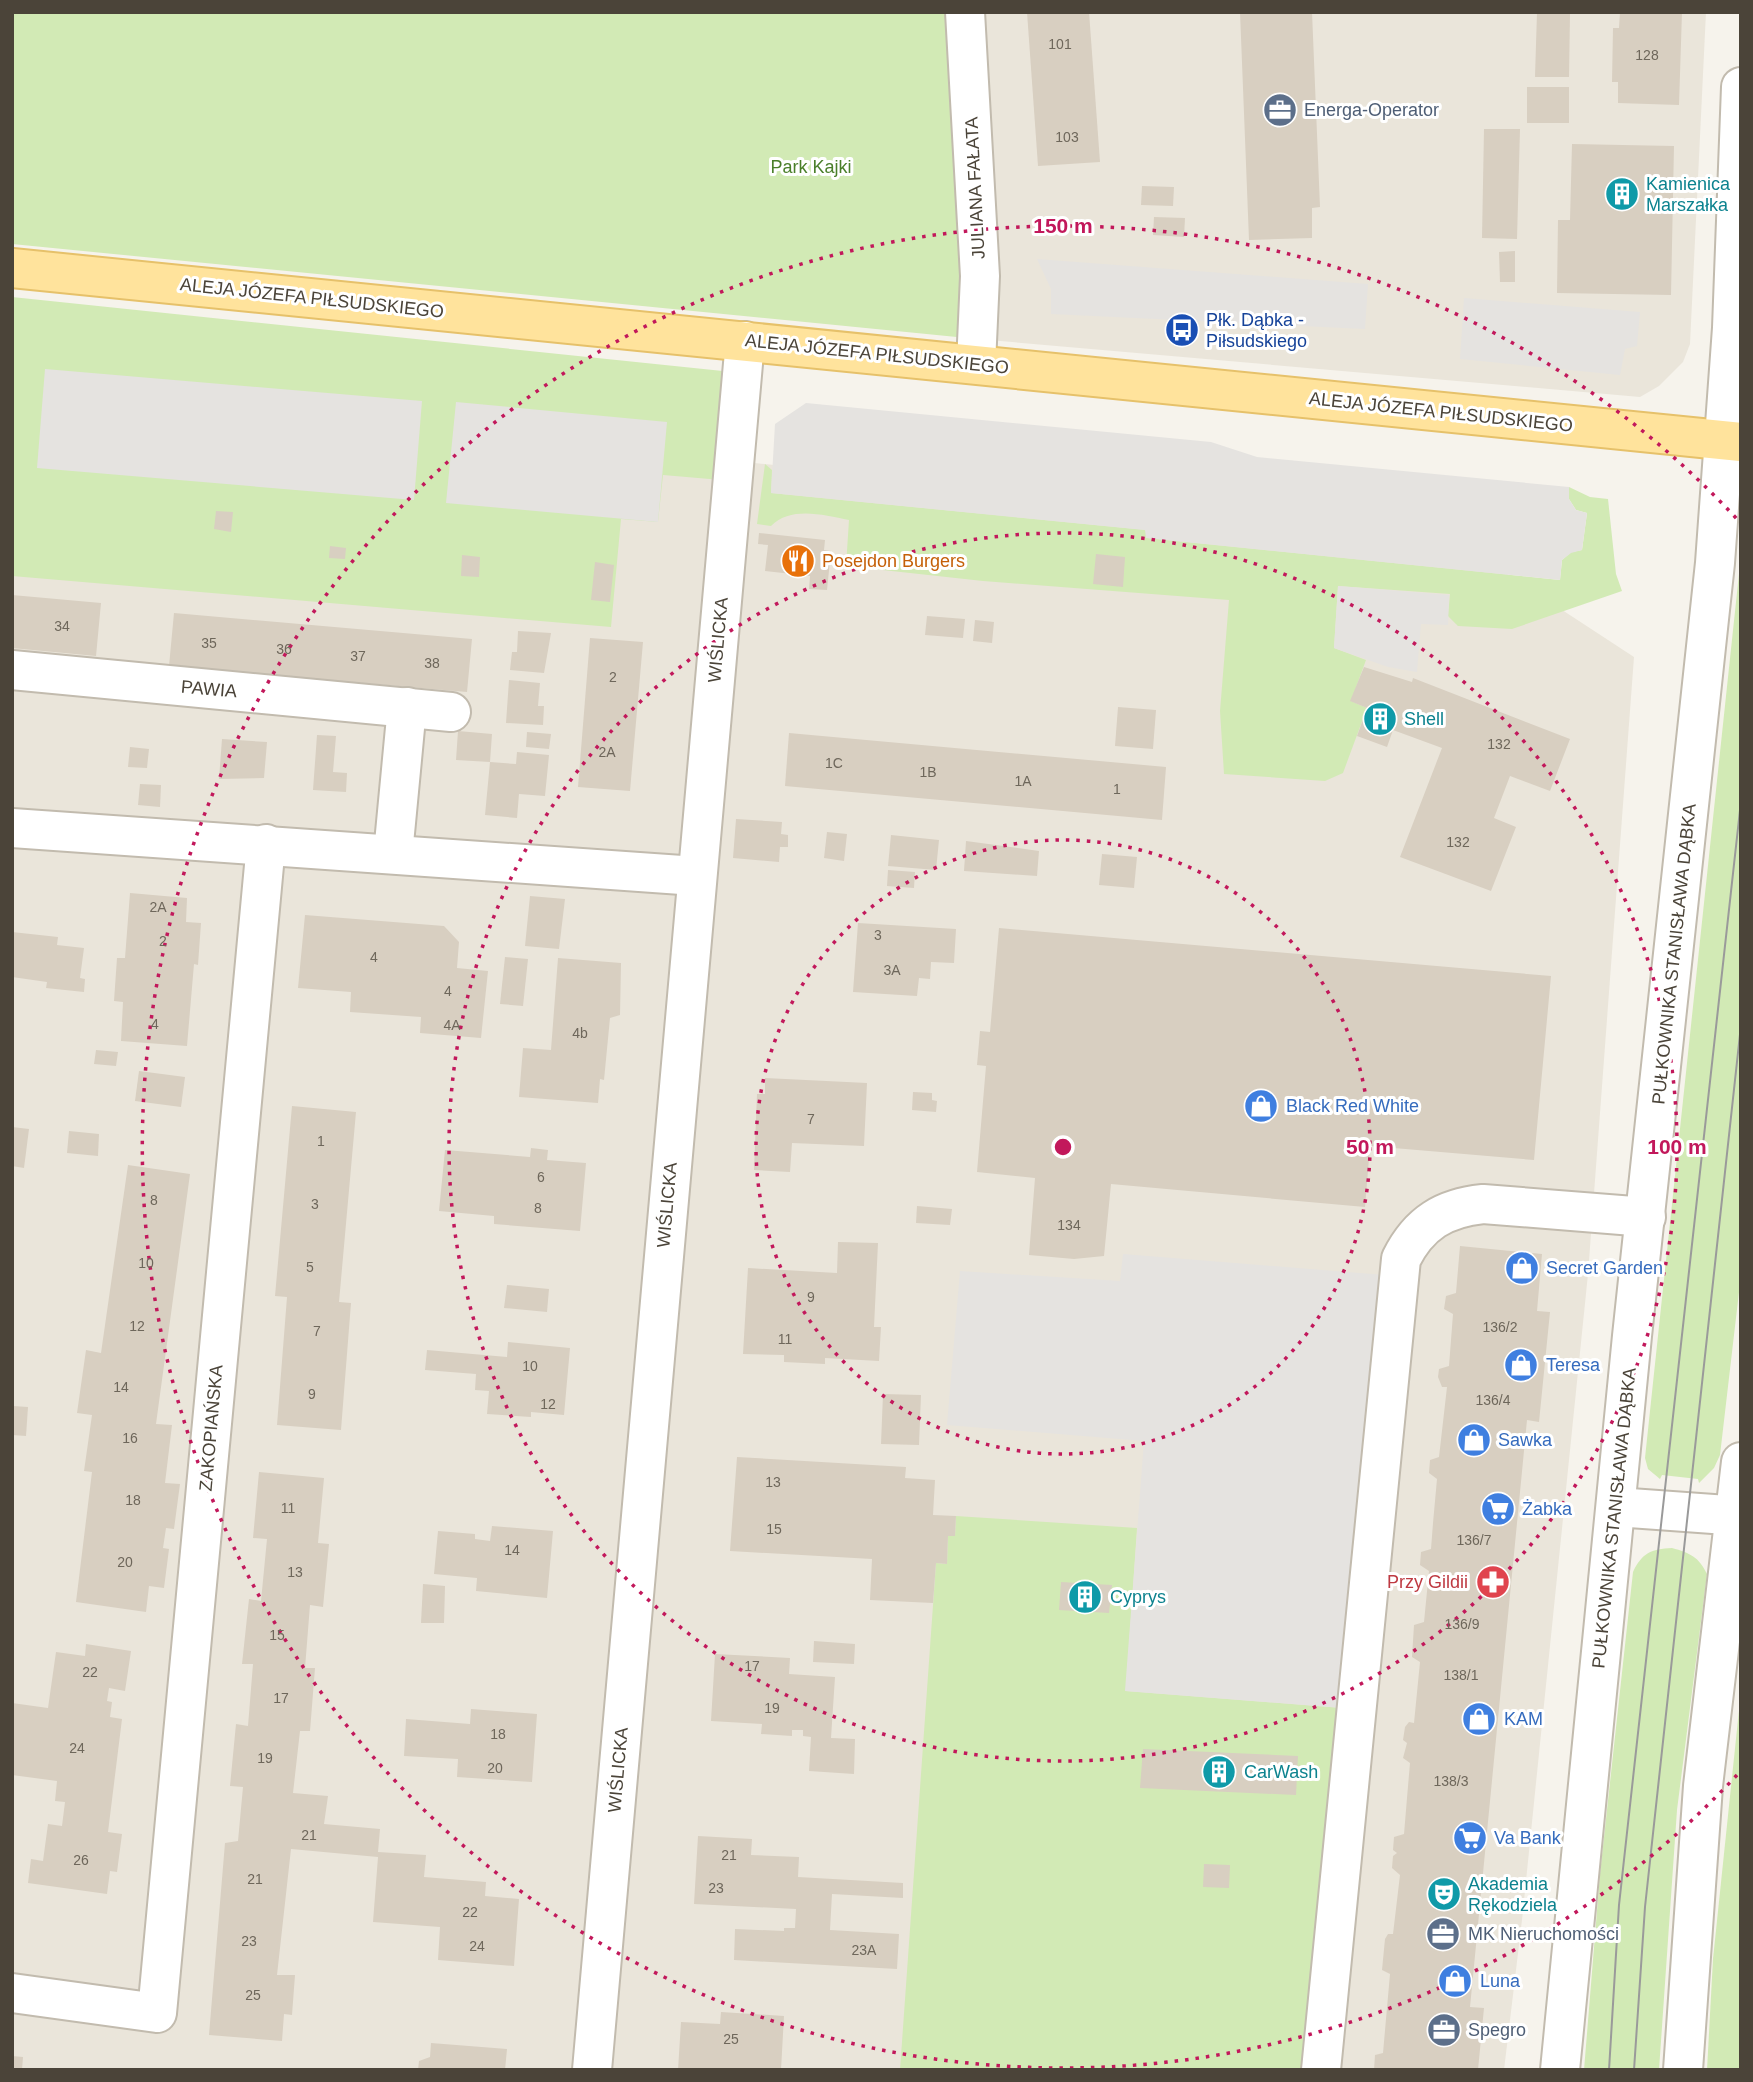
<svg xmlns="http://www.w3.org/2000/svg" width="1753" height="2082" viewBox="0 0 1753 2082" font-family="Helvetica,sans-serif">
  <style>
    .residential { fill: #eae5da }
    .green { fill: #d2eab5 }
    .parking { fill: #e5e3e0 }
    .building { fill: #d8cfc1 }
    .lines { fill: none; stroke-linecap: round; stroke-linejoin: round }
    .minor-casing { stroke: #c2bbae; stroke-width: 42 }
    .major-casing { stroke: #e6c16a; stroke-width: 42 }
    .minor { stroke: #fff; stroke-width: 38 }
    .major { stroke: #ffe39c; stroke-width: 38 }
    .tram { stroke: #9a9a9a; stroke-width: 2 }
    .ring { fill: none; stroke: #c2185b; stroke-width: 3.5; stroke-dasharray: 3.5 7 }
    .labels { text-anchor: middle; stroke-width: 6; stroke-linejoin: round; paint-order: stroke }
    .number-label { font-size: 14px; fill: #6e675b }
    .service-label { font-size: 18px; fill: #4e5e75; stroke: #fff; text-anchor: start }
    .park-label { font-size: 18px; fill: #4a7f2a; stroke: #fff }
    .culture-label { font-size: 18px; fill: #0d838f; stroke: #fff; text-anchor: start }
    .street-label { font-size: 18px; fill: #4b4439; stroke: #fff }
    .transit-label { font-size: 18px; fill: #164399; stroke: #fff; text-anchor: start }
    .food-label { font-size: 18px; fill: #c56008; stroke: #fff; text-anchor: start }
    .shop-label { font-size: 18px; fill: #366cbe; stroke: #fff; text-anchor: start }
    .health-label { font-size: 18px; fill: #be3a42; stroke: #fff; text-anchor: end }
    .centre { fill: #c2185b; stroke: #fff; stroke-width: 3.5 }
    .ring-label { font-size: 21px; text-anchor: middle; font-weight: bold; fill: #c2185b; stroke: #fff; stroke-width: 6; stroke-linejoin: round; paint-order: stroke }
  </style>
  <rect width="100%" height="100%" fill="#f6f3ec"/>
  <g class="residential">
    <path d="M965 12H1706L1690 344 1683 362 1659 386 1640 397 977 339Z"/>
    <path d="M12 392 356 422 1446 534 1634 657 1588 1274 1522 1920 1504 2070H12Z"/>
  </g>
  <g class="green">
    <path d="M12 12H965L977 339 12 244Z"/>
    <path d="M12 297 742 373 733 481 663 475 658 522 621 519 611 627 12 576Z"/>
    <path d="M765 464 772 470 771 493 1146 530 1147 538 1560 580 1562 560 1571 552 1582 550 1587 513 1576 510 1569 499V487L1590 497 1608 499 1616 574 1622 591 1512 629 1458 626 1448 616 1450 594 1338 586 1334 648 1366 660 1351 701 1367 708 1343 773 1325 781 1224 774 1220 711 1229 600 983 581 846 566 849 520C823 515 791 506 771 526L757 524Z"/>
    <path d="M1741 555V1275L1720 1455 1714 1468 1699 1483 1698 1479 1662 1475 1660 1479 1648 1469 1645 1458Z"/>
    <path d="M956 1516 1137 1528 1126 1691 1355 1709 1321 2070H900L936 1563 947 1564 948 1536H955Z"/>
    <path d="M1672 1548C1690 1553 1699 1557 1707 1574L1677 1810 1659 2070H1584L1600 1874 1633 1572C1642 1553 1651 1549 1672 1548Z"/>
    <path d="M1741 1691V2070H1707L1713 1959Z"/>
  </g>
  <g class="parking">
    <path d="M1037 259 1368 284 1365 329 1051 314V289Z"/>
    <path d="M1464 298 1640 312 1637 346 1625 349 1620 375 1460 359Z"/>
    <path d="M45 369 422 401 414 500 37 468Z"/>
    <path d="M456 402 667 422 658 522 446 503Z"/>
    <path d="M806 403 1211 442 1257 457 1569 487V499L1576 510 1587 513 1582 550 1571 553 1562 560 1560 580 1146 538 1145 530 771 493 775 424Z"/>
    <path d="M1338 586 1449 595 1448 625 1421 624 1417 672 1388 667 1334 648Z"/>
    <path d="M1123 1254 1397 1276 1355 1709 1125 1691 1144 1441 947 1425 960 1271 1120 1281Z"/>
  </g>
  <g class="building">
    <path d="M1027 12H1089L1100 162 1038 166Z"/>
    <path d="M1240 12H1312L1320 207 1312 208V238L1249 240Z"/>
    <path d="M1537 12 1570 13 1569 77H1535Z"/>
    <path d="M1620 12H1682L1679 105 1618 103V82H1612L1613 28H1619Z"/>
    <rect x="1527" y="87" width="42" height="36"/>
    <path d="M1484 129H1520L1517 239 1482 238Z"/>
    <path d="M1572 144 1674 146 1671 295 1557 293 1558 220H1570Z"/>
    <path d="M1142 186 1174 187 1173 206 1141 205Z"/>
    <path d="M1154 217 1185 218 1184 237 1153 235Z"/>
    <path d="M1515 251V282H1500L1499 252Z"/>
    <path d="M216 511 233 512 231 532 214 529Z"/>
    <path d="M759 533 825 540 824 550 831 551 827 590 809 589 810 576 765 571 768 545 758 544Z"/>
    <path d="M330 546 346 548 345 559 329 558Z"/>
    <path d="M1096 554 1125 557 1123 587 1093 584Z"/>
    <path d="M462 555 480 557 479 577 461 576Z"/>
    <path d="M595 562 614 565 610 602 591 600Z"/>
    <path d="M12 595 101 603 96 656 12 648Z"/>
    <path d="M174 613 472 639 467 692 169 666Z"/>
    <path d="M927 616 965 619 963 638 925 635Z"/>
    <path d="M975 620 994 622 992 643 973 641Z"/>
    <path d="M518 631 551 633 544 673 510 670 512 652H517Z"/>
    <path d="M590 638 643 642 630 791 578 787Z"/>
    <path d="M1364 667 1412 682 1413 678 1570 739 1550 791 1510 776 1494 818 1516 827 1491 891 1400 857 1442 748 1393 730 1387 747 1357 736 1367 708 1350 701Z"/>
    <path d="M509 680 540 683 538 706H544L543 725 506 723Z"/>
    <path d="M1118 707 1156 710 1153 749 1115 746Z"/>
    <path d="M458 731 492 734 490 762 516 764 517 752 549 755 545 796 519 794 517 818 485 815 490 762 456 760Z"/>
    <path d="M527 732 551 734 549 749 526 747Z"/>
    <path d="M789 733 1166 767 1162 820 785 786Z"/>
    <path d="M317 735 336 736 333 772 347 773 346 792 313 790Z"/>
    <path d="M222 739 267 742 264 778 219 779Z"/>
    <path d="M130 747 149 749 147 768 128 767Z"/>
    <path d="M140 784 161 785 160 807 138 805Z"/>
    <path d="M736 819 782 822 781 834 788 835V847H780L779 862 733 858Z"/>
    <path d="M827 832 847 834 844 861 824 858Z"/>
    <path d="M891 835 939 840 936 870 888 866Z"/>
    <path d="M966 841 1039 851 1037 876 964 871Z"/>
    <path d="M1102 854 1137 857 1134 888 1099 885Z"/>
    <path d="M888 870 915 872 914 888 887 886Z"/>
    <path d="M130 893 187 898 186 922 201 923 198 965 194 964 187 1046 121 1041 123 1002 114 1001 117 958H125Z"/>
    <path d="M530 896 565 899 559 949 525 946Z"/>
    <path d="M305 915 444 926 459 942 457 968 488 971 481 1038 420 1033 421 1017 350 1012 351 992 298 988Z"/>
    <path d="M858 923 956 929 954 963 931 962 930 979 919 978 917 996 853 992Z"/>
    <path d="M999 928 1551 976 1534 1160 1370 1146 1365 1207 1111 1184 1104 1256 1074 1259 1029 1255 1035 1178 977 1172 986 1066 977 1065 980 1031 990 1032Z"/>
    <path d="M12 932 58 937 57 945 84 948 80 978 85 979 84 992 46 988 47 982 12 977Z"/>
    <path d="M505 957 528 959 523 1006 500 1004Z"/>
    <path d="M558 958 621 963 620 1015 610 1018 604 1080 600 1079 598 1103 519 1097 523 1048 551 1050Z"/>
    <path d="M96 1050 118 1052 116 1066 94 1064Z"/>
    <path d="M139 1071 185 1077 181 1107 135 1101Z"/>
    <path d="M765 1078 867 1083 864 1146 792 1143 790 1172 754 1170 757 1094H765Z"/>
    <path d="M913 1092 932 1093V1100L937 1101 936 1112 912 1110Z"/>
    <path d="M292 1106 356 1112 339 1302 351 1303 341 1430 277 1425 287 1297 275 1296Z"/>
    <path d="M12 1127 29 1129 24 1168 12 1166Z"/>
    <path d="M69 1131 99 1134 98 1156 67 1153Z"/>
    <path d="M531 1148 548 1150 547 1160 586 1163 580 1231 494 1224V1216L439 1211 445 1150 530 1157Z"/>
    <path d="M128 1165 190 1174 156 1424 172 1425 165 1483 180 1484 174 1529 166 1528 163 1548 169 1549 164 1588 149 1586 146 1612 76 1602 92 1472 84 1471 92 1415 77 1413 86 1350 101 1353Z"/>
    <path d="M917 1206 952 1209 950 1225 916 1223Z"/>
    <path d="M838 1242 878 1243 874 1327H881L879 1361 825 1358V1364L784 1362V1355L743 1354 748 1268 837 1273Z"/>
    <path d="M1460 1246 1542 1254 1537 1311 1550 1312 1539 1422 1527 1420 1470 2007 1484 2008 1478 2070H1374L1375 2055 1383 2053 1390 1974 1382 1970 1385 1939 1388 1934H1393L1400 1875 1392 1868 1393 1856 1397 1853 1393 1850 1394 1837 1404 1834 1407 1798 1410 1763 1403 1758 1407 1743 1403 1740 1405 1727 1409 1722 1414 1723 1420 1662 1412 1657 1414 1625 1424 1622 1429 1571 1420 1565 1421 1552 1431 1549 1433 1523 1437 1479 1429 1473 1430 1460 1439 1457 1447 1387H1442L1438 1377 1439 1369 1449 1366 1453 1314 1444 1309 1446 1296 1456 1293Z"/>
    <path d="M507 1285 549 1289 547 1312 504 1308Z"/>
    <path d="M508 1342 570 1348 564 1415 531 1412V1417L487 1414 489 1391 475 1390 476 1374 425 1370 427 1350 507 1357Z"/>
    <path d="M883 1394 921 1395 919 1445 881 1444Z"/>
    <path d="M13 1406 28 1407 26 1436 12 1435Z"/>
    <path d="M737 1457 906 1467 905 1478 935 1480 933 1515 956 1516 955 1536H948L947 1564 936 1563 933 1603 870 1600 872 1559 730 1551Z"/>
    <path d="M259 1472 324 1478 318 1543 329 1544 323 1607 310 1605 305 1668H315L310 1731H300L293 1793 328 1796 324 1824 380 1829 378 1852 426 1855 424 1877 486 1882 485 1896 519 1899 514 1966 438 1960 440 1927 373 1922 378 1857 291 1849 277 1975H295L292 2015 284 2014 282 2041 209 2035 225 1843 238 1841 243 1787 230 1786 236 1724 248 1726 253 1664H242L249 1599 261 1601 267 1539 253 1538Z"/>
    <path d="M492 1526 553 1531 547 1598 476 1591 477 1578 434 1574 438 1531 475 1534V1539L490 1541Z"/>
    <path d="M1061 1582 1112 1585 1109 1613 1059 1610Z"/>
    <path d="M423 1584 445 1586 444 1623H421Z"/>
    <path d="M814 1641 855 1644 854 1664 813 1662Z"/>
    <path d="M86 1644 131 1651 125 1691 109 1688 107 1701 112 1702 110 1717 122 1719 108 1832 122 1834 117 1872 110 1871 107 1894 28 1883 31 1859 43 1861 48 1824 62 1826 65 1802 55 1801 57 1781 12 1775V1703L48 1708 56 1652 85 1656Z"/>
    <path d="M715 1654 790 1658 789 1674 835 1677 831 1738 855 1739 854 1774 809 1771 811 1737 803 1736V1730H792V1736L761 1734 762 1724 711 1721Z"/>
    <path d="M471 1709 537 1714 532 1782 457 1777 458 1759 404 1756 406 1719 470 1724Z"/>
    <path d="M1143 1749 1298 1756 1296 1795 1140 1788Z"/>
    <path d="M698 1836 752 1839 751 1855 799 1857 798 1877 903 1883V1898L832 1894 830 1930 899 1934 897 1969 734 1960 735 1929 784 1931V1928H795L796 1909 694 1904Z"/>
    <path d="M1204 1864 1230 1865 1229 1888 1203 1887Z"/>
    <path d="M721 2012 784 2016 781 2070H678L681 2022 720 2024Z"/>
    <path d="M431 2043 507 2049 505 2070H418L419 2061 430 2057Z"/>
    <path d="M12 2056 23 2057 22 2070H12Z"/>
  </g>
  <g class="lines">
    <g class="minor-casing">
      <g id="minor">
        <path d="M965 12 980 276 976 364"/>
        <path d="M12 670 451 712"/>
        <path d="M12 828 696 876"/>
        <path d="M393 854 407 707"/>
        <path d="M1616 1507 1741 1516"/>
        <path d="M12 1993 157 2013 266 844"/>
        <path d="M592 2070 745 341"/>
        <path d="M1321 2070 1401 1259C1419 1223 1444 1208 1483 1204L1646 1217"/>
        <path d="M1560 2070 1632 1336 1715 563 1732 328 1741 87"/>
        <path d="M1683 2070 1703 1786 1741 1462"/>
      </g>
    </g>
    <g class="major-casing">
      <path id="major" d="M12 268 1741 442"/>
    </g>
    <use href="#minor" class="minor"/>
    <use href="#major" class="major"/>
    <g class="tram">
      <path d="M1609 2070 1619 1905 1741 801"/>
      <path d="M1634 2070 1645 1907 1741 1025"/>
    </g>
  </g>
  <g class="ring">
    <circle cx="1063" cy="1147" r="307"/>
    <circle cx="1063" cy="1147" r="614"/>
    <path d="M1737 1775A921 921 0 1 1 1737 519"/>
  </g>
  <defs>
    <g id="office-disc" transform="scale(1.75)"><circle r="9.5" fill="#5c6f8a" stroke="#fff"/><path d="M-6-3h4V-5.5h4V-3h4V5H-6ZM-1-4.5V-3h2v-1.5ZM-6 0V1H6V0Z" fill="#fff"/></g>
    <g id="building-disc" transform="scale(1.75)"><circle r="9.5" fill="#0f9aa8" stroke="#fff"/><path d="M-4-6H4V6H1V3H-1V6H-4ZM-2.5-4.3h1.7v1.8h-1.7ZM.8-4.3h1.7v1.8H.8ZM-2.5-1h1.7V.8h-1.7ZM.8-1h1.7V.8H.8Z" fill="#fff"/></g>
    <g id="bus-disc" transform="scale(1.75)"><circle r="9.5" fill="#1a4fb4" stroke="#fff"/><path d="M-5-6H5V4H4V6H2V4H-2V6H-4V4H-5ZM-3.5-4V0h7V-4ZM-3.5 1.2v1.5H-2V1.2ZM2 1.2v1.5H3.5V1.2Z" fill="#fff"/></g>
    <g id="restaurant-disc" transform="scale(1.75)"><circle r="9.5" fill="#e8710a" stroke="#fff"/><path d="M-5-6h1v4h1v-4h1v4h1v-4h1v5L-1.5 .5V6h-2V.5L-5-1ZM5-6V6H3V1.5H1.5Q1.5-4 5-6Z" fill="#fff"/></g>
    <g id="shop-disc" transform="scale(1.75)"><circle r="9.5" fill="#3f7fe0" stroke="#fff"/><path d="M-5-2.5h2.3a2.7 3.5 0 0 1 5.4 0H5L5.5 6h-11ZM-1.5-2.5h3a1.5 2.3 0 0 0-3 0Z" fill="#fff"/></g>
    <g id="supermarket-disc" transform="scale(1.75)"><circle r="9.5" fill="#3f7fe0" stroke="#fff"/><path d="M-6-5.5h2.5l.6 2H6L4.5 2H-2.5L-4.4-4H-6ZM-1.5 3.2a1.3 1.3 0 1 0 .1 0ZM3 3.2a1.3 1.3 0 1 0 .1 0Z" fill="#fff"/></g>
    <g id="pharmacy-disc" transform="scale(1.75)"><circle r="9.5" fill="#e0444e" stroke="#fff"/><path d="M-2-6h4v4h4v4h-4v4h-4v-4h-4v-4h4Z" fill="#fff"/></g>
    <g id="theatre-disc" transform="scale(1.75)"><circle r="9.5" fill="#0f9aa8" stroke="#fff"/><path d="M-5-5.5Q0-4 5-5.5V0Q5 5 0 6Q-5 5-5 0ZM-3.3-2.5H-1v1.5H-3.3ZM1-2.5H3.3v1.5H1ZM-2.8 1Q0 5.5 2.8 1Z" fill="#fff"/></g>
  </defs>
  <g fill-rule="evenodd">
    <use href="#office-disc" x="1280" y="110"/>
    <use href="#building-disc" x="1622" y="194"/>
    <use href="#bus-disc" x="1182" y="330"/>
    <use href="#restaurant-disc" x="798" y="561"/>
    <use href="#building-disc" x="1380" y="719"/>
    <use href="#shop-disc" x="1261" y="1106"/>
    <use href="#shop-disc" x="1522" y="1268"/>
    <use href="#shop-disc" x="1521" y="1365"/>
    <use href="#shop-disc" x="1474" y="1440"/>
    <use href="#supermarket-disc" x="1498" y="1509"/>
    <use href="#pharmacy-disc" x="1493" y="1582"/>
    <use href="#building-disc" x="1085" y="1597"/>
    <use href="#shop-disc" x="1479" y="1719"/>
    <use href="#building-disc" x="1219" y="1772"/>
    <use href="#supermarket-disc" x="1470" y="1838"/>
    <use href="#theatre-disc" x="1444" y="1894"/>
    <use href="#office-disc" x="1443" y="1934"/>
    <use href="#shop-disc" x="1455" y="1981"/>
    <use href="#office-disc" x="1444" y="2030"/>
  </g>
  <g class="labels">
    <g class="number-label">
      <text x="1060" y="49">101</text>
      <text x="1647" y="60">128</text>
      <text x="1067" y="142">103</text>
      <text x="62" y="631">34</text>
      <text x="209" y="648">35</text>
      <text x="284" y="654">36</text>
      <text x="358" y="661">37</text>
      <text x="432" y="668">38</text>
      <text x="613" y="682">2</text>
      <text x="1499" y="749">132</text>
      <text x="607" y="757">2A</text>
      <text x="834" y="768">1C</text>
      <text x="928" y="777">1B</text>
      <text x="1023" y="786">1A</text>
      <text x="1117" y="794">1</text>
      <text x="1458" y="847">132</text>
      <text x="158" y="912">2A</text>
      <text x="878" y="940">3</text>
      <text x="163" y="946">2</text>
      <text x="374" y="962">4</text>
      <text x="892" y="975">3A</text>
      <text x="448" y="996">4</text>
      <text x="155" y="1029">4</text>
      <text x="452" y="1030">4A</text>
      <text x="580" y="1038">4b</text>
      <text x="811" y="1124">7</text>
      <text x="321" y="1146">1</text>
      <text x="541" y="1182">6</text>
      <text x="154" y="1205">8</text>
      <text x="315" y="1209">3</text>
      <text x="538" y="1213">8</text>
      <text x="1069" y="1230">134</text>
      <text x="146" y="1268">10</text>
      <text x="310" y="1272">5</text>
      <text x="811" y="1302">9</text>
      <text x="137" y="1331">12</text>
      <text x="1500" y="1332">136/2</text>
      <text x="317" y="1336">7</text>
      <text x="785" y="1344">11</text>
      <text x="530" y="1371">10</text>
      <text x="121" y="1392">14</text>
      <text x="312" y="1399">9</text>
      <text x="1493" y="1405">136/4</text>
      <text x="548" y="1409">12</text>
      <text x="130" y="1443">16</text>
      <text x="773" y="1487">13</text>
      <text x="133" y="1505">18</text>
      <text x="288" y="1513">11</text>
      <text x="774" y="1534">15</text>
      <text x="1474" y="1545">136/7</text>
      <text x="512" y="1555">14</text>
      <text x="125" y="1567">20</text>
      <text x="295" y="1577">13</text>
      <text x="1462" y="1629">136/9</text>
      <text x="277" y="1640">15</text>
      <text x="752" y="1671">17</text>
      <text x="90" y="1677">22</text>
      <text x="1461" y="1680">138/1</text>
      <text x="281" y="1703">17</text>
      <text x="772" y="1713">19</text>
      <text x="498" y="1739">18</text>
      <text x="77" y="1753">24</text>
      <text x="265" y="1763">19</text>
      <text x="495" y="1773">20</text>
      <text x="1451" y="1786">138/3</text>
      <text x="309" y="1840">21</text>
      <text x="729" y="1860">21</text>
      <text x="81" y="1865">26</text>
      <text x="255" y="1884">21</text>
      <text x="716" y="1893">23</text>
      <text x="470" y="1917">22</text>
      <text x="249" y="1946">23</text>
      <text x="477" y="1951">24</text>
      <text x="864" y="1955">23A</text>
      <text x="253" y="2000">25</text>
      <text x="731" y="2044">25</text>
    </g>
    <g class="service-label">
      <text x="1304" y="116">Energa-Operator</text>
      <text x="1468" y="1940">MK Nieruchomości</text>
      <text x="1468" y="2036">Spegro</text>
    </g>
    <g class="park-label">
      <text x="811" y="173">Park Kajki</text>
    </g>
    <g class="culture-label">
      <text x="1646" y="190">Kamienica<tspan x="1646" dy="21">Marszałka</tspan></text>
      <text x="1404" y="725">Shell</text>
      <text x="1110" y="1603">Cyprys</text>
      <text x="1244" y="1778">CarWash</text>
      <text x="1468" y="1890">Akademia<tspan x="1468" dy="21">Rękodziela</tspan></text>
    </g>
    <g class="street-label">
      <text transform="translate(975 188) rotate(-93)" y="6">JULIANA FAŁATA</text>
      <text transform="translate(312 298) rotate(6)" y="6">ALEJA JÓZEFA PIŁSUDSKIEGO</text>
      <text transform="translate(877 354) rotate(6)" y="6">ALEJA JÓZEFA PIŁSUDSKIEGO</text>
      <text transform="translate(1441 412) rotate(6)" y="6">ALEJA JÓZEFA PIŁSUDSKIEGO</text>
      <text transform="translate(718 640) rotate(-85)" y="6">WIŚLICKA</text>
      <text transform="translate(209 689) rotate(5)" y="6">PAWIA</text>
      <text transform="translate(1674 954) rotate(-84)" y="6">PUŁKOWNIKA STANISŁAWA DĄBKA</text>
      <text transform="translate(667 1205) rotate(-85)" y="6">WIŚLICKA</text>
      <text transform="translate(211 1428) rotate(-85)" y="6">ZAKOPIAŃSKA</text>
      <text transform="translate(1614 1518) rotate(-84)" y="6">PUŁKOWNIKA STANISŁAWA DĄBKA</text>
      <text transform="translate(618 1770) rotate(-85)" y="6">WIŚLICKA</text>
    </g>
    <g class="transit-label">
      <text x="1206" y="326">Płk. Dąbka -<tspan x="1206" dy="21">Piłsudskiego</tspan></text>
    </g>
    <g class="food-label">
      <text x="822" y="567">Posejdon Burgers</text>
    </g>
    <g class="shop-label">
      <text x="1286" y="1112">Black Red White</text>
      <text x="1546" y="1274">Secret Garden</text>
      <text x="1546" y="1371">Teresa</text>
      <text x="1498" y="1446">Sawka</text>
      <text x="1522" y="1515">Żabka</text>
      <text x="1504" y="1725">KAM</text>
      <text x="1494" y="1844">Va Bank</text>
      <text x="1480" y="1987">Luna</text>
    </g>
    <g class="health-label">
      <text x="1468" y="1588">Przy Gildii</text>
    </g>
  </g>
  <circle cx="1063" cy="1147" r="10" class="centre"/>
  <g class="ring-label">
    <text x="1063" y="233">150 m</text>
    <text x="1370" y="1154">50 m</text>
    <text x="1677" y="1154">100 m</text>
  </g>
  <rect width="1753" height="2082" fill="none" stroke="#4b4439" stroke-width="28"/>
</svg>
